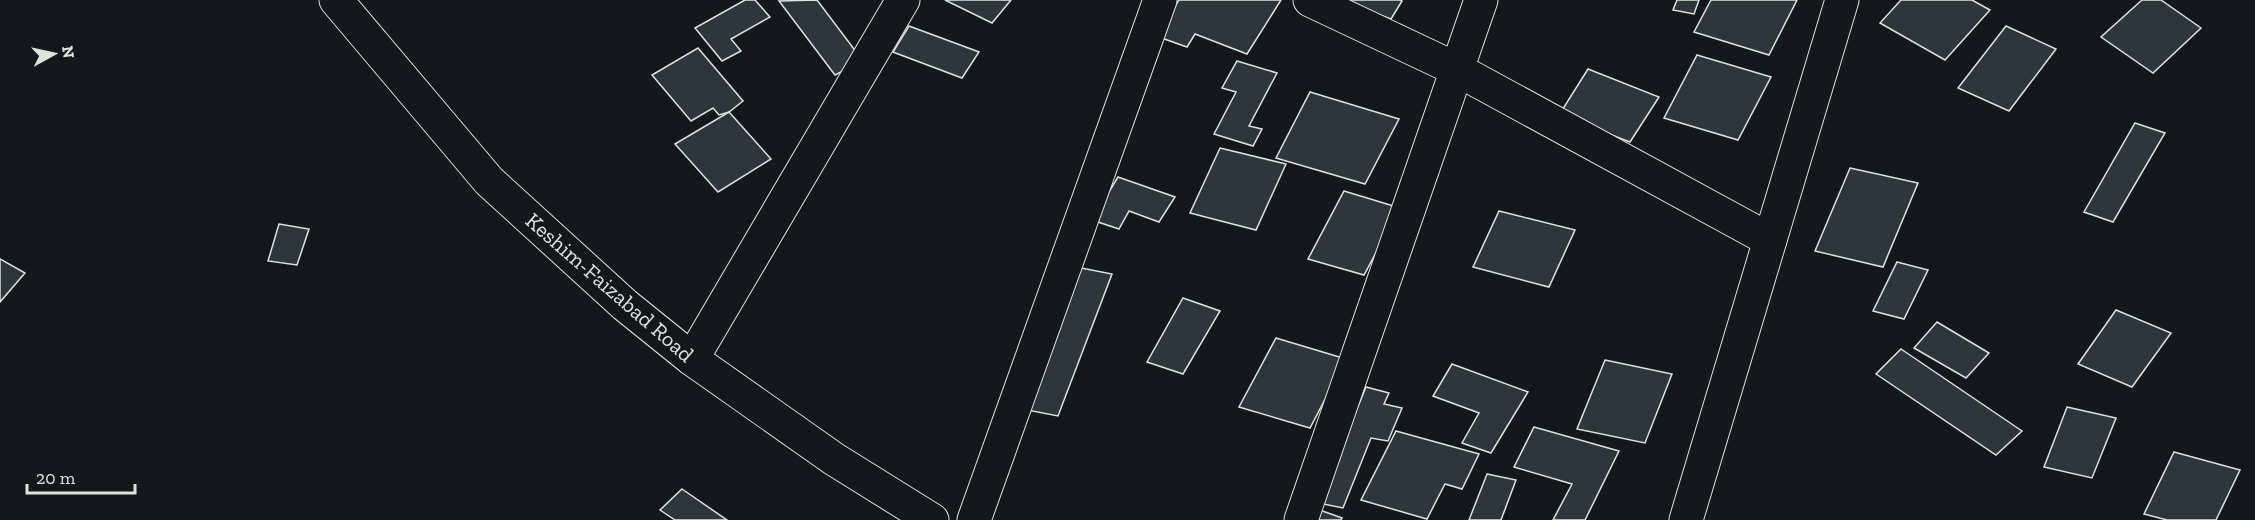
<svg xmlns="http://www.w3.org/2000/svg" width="2255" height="520" viewBox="0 0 2255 520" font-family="'Zilla Slab',serif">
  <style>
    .building { fill: #2c363c; stroke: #d8e6dc; stroke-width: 1.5 }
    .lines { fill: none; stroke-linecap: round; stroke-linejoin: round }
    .minor-casing { stroke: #d8e6dc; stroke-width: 35 }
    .primary-casing { stroke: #d8e6dc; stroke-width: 35 }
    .minor { stroke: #14181c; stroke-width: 33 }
    .primary { stroke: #14181c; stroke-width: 33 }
    .labels { text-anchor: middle; stroke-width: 4.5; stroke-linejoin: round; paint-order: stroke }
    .street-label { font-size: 22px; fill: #d8e6dc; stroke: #14181c }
  </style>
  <rect width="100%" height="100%" fill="#14181c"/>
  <g class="building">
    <path d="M745 0H755L770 17 731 39 741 51 722 61 695 28Z"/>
    <path d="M817 0 863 61 835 75 779 1Z"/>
    <path d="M945 0H1011L992 23Z"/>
    <path d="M1179 0H1281L1247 54 1195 34 1187 47 1156 36Z"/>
    <path d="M1337 0H1400L1402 1 1391 19Z"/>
    <path d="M1677 0H1699L1694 14 1673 10Z"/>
    <path d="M1711 0H1797L1769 55 1694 32Z"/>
    <path d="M1901 0H1972L1990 10 1945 60 1880 23Z"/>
    <path d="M2142 0H2161L2201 28 2153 73 2101 37Z"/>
    <path d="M909 26 979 52 962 78 893 52Z"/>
    <path d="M2006 26 2056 49 2009 111 1958 88Z"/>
    <path d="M698 48 743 101 729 112 719 115 713 108 691 121 652 75Z"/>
    <path d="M1697 55 1771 77 1738 140 1664 118Z"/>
    <path d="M1237 61 1277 73 1249 126 1262 129 1253 146 1214 134 1236 92 1222 88Z"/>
    <path d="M1588 69 1659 97 1630 142 1559 115Z"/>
    <path d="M1310 92 1399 119 1365 184 1276 158Z"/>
    <path d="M729 112 771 159 718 192 675 144Z"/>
    <path d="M2135 123 2165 133 2113 222 2084 212Z"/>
    <path d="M1220 148 1286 164 1256 230 1190 213Z"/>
    <path d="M1850 168 1918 183 1883 267 1815 251Z"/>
    <path d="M1118 177 1175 197 1159 222 1129 211 1119 229 1092 220Z"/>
    <path d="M1344 191 1400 208 1364 275 1308 259Z"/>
    <path d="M1499 211 1575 230 1549 287 1473 267Z"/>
    <path d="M279 224 309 229 297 265 268 261Z"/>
    <path d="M0 259 25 273 0 302Z"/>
    <path d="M1897 262 1928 270 1904 319 1873 311Z"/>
    <path d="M1076 267 1112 274 1058 416 1022 409Z"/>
    <path d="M1183 298 1220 311 1183 374 1147 362Z"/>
    <path d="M2116 310 2171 333 2132 387 2078 364Z"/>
    <path d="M1937 322 1989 353 1966 378 1914 348Z"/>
    <path d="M1276 338 1346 359 1310 428 1239 407Z"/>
    <path d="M1901 349 2022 431 1996 455 1876 374Z"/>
    <path d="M1605 360 1672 374 1645 443 1577 429Z"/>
    <path d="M1452 364 1528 392 1491 453 1462 443 1479 413 1433 396Z"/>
    <path d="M1366 387 1389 393 1384 404 1402 408 1388 441 1371 438 1343 508 1318 503Z"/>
    <path d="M2067 407 2116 418 2092 478 2044 467Z"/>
    <path d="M1534 427 1619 451 1585 520H1553L1572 484 1514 467Z"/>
    <path d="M1396 431 1479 454 1462 489 1445 484 1427 519 1361 500Z"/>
    <path d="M2174 452 2240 470 2216 520H2167L2144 514Z"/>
    <path d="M1487 474 1516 480 1501 520H1469Z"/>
    <path d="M682 489 727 520H675L660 510Z"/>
    <path d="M1314 508 1342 518 1341 520H1310Z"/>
  </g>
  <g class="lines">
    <g class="minor-casing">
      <g id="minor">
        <path d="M1310 0 1456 69 1770 240"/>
        <path d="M692 359 903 0"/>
        <path d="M974 520 1160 0"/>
        <path d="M1301 520 1481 0"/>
        <path d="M1686 520 1842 0"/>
      </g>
    </g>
    <g class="primary-casing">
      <path id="primary" d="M336 0 489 181 625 305 692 359 834 459 932 520"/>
    </g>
    <use href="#minor" class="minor"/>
    <use href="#primary" class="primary"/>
  </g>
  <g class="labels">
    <g class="street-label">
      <text transform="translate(610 287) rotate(41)" y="8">Keshim-Faizabad Road</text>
    </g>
  </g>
  <g transform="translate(54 54) rotate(82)" stroke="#14181c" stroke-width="4.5" paint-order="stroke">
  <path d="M0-4.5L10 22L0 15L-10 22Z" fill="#d8e6dc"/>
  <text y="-9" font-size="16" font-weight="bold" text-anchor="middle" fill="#d8e6dc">N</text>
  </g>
  <path d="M27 484v9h108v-9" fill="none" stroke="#d8e6dc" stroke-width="3"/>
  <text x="36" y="484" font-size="18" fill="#d8e6dc" stroke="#14181c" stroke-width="4.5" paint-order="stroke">20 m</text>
</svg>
